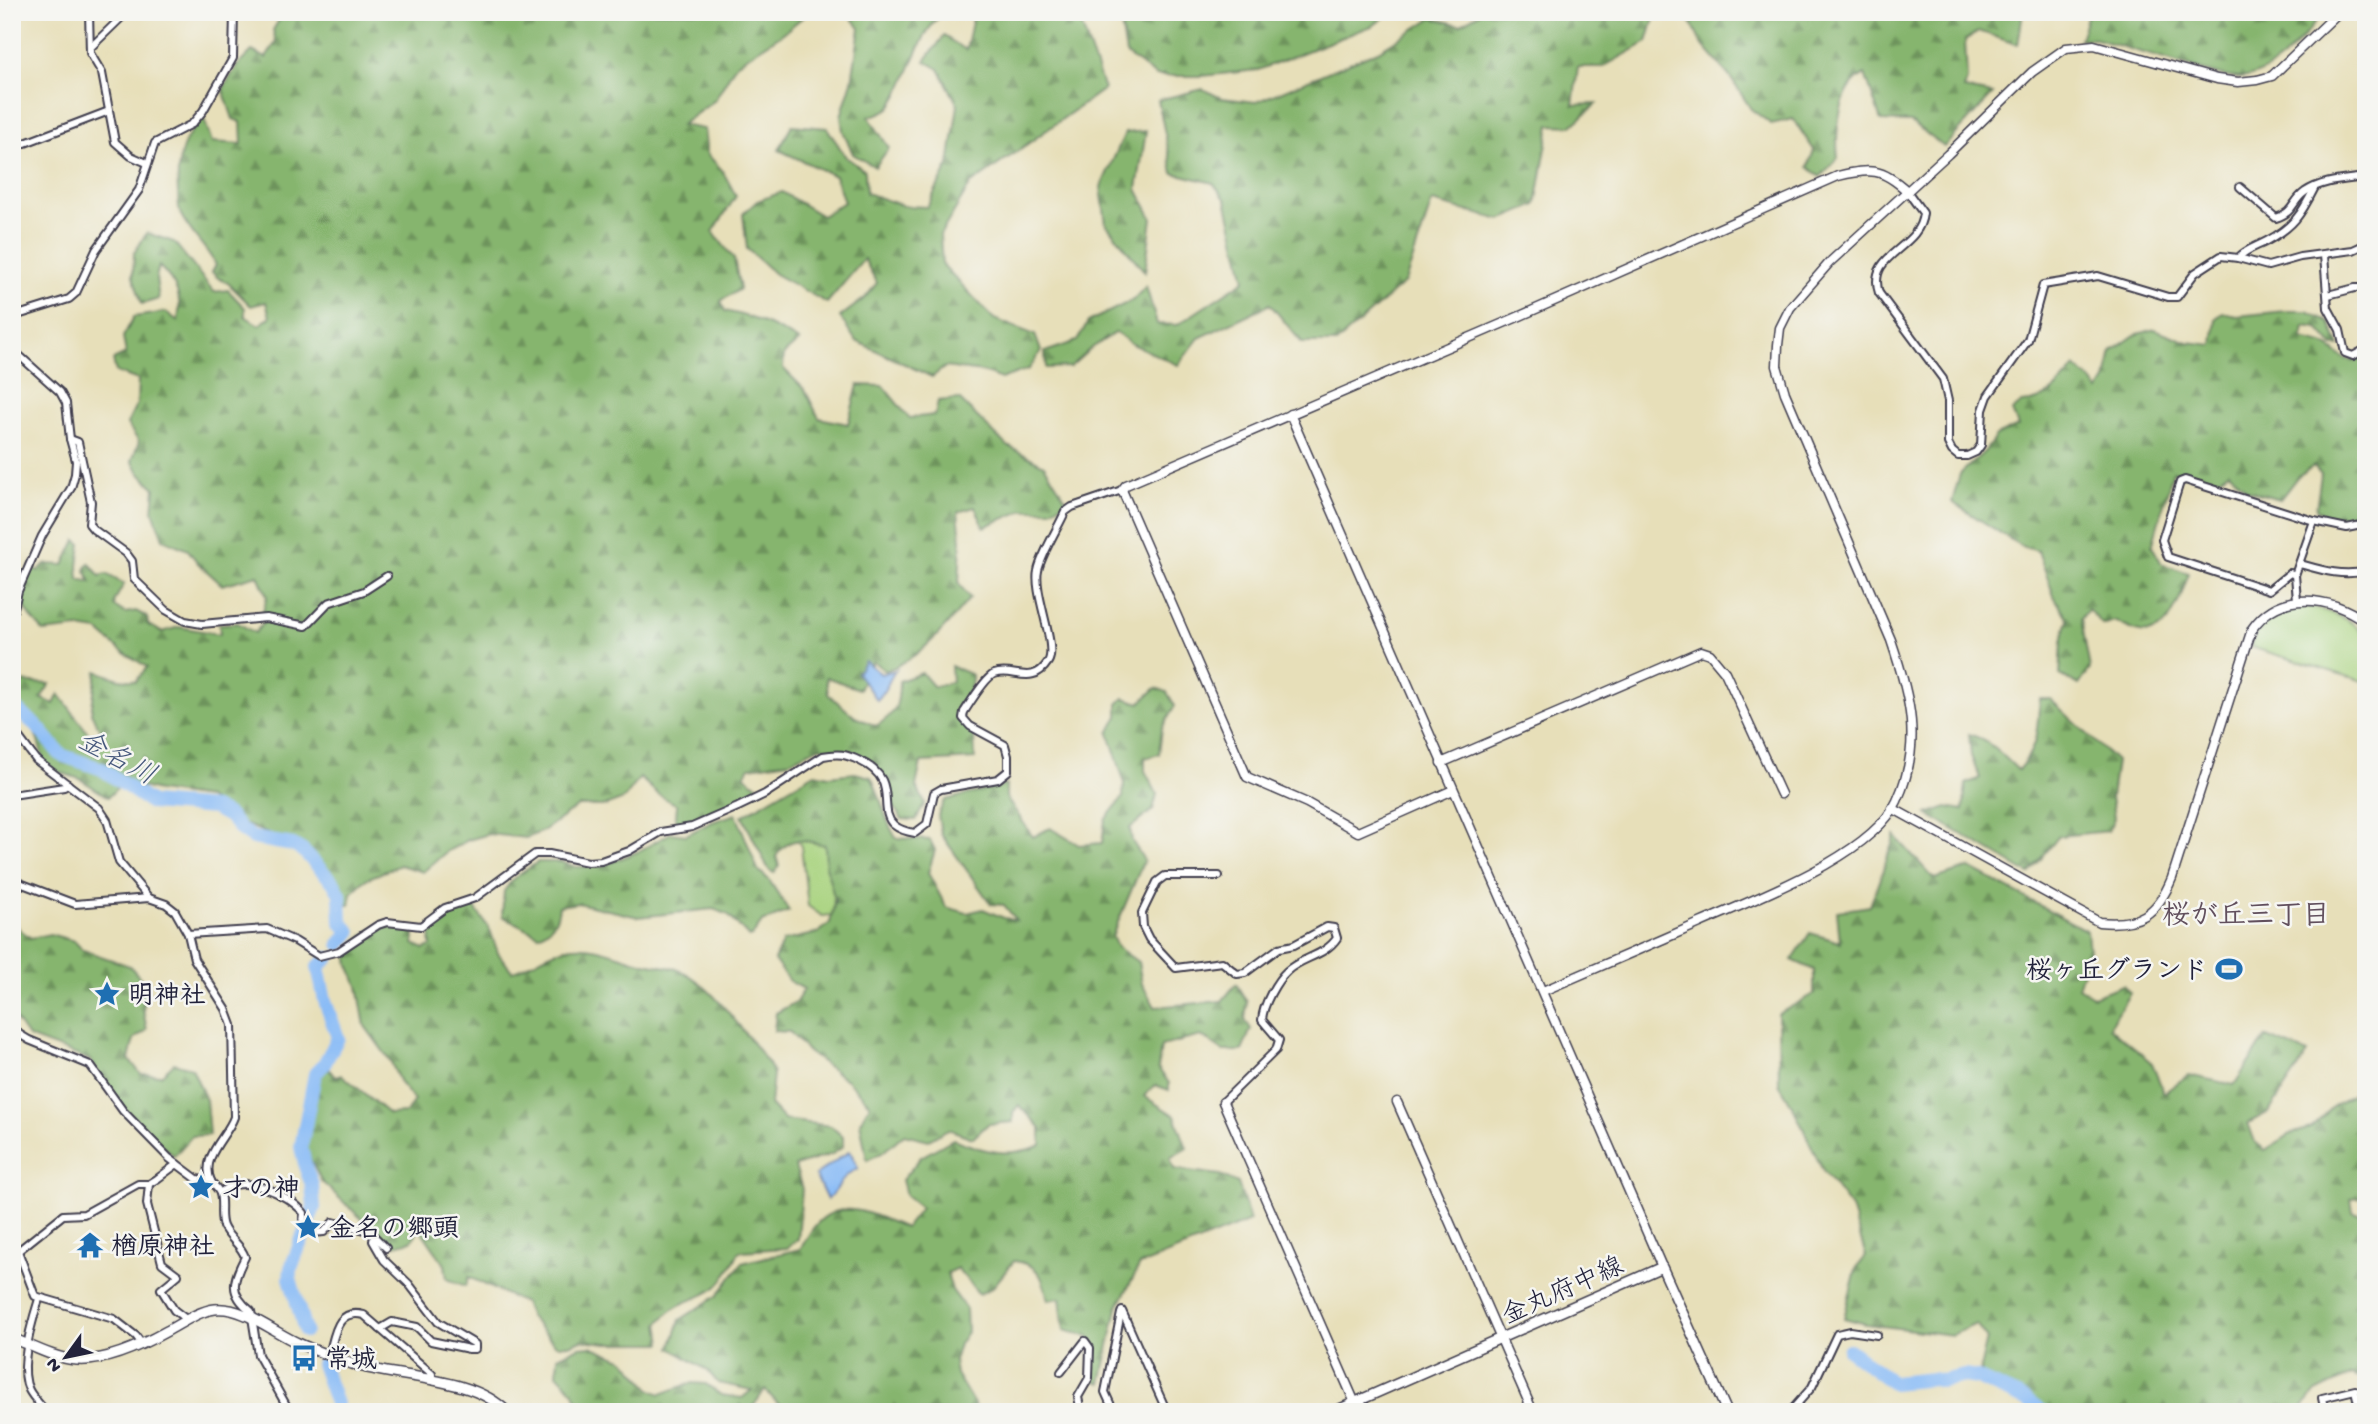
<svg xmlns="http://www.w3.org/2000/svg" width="2378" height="1424" viewBox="0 0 2378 1424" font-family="'Gochi Hand','Klee One',sans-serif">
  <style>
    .green { fill: #a9d37f; stroke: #667a5d; stroke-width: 2 }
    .forest { fill: url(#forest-firs); stroke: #546c54; stroke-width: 2 }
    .water { fill: #89bbf6; stroke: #566e98; stroke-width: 2 }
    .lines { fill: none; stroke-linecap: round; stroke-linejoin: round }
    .river { stroke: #89bbf6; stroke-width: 14 }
    .minor-casing { stroke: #403e4e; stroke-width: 10 }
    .tertiary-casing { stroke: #403e4e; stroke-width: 11 }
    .secondary-casing { stroke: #403e4e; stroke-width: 12 }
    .minor { stroke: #fff; stroke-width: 6 }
    .tertiary { stroke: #fff; stroke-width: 8 }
    .secondary { stroke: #fff; stroke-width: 9 }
    .labels { text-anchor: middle; stroke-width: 5; stroke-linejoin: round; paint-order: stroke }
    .poi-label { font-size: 26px; font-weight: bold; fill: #22223b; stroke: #f6f6f2; text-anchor: start }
    .street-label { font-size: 26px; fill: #22223b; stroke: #f6f6f2 }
    .water-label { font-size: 28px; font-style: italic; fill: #46587c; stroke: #f6f6f2 }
    .neighbourhood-label { font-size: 28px; font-weight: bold; fill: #62505e; stroke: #f6f6f2 }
  </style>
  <defs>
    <pattern id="forest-firs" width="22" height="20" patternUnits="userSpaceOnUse" patternTransform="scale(1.75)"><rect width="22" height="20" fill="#86b56e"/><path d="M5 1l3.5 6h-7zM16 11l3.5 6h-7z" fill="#6d935c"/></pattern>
  </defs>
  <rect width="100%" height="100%" fill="#f6f6f2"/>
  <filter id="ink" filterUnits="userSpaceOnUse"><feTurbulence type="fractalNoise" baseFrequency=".0143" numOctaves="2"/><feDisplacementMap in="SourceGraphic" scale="14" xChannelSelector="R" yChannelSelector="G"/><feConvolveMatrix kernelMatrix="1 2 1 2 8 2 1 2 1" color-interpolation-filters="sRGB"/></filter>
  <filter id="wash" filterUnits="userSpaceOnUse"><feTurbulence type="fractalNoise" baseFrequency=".00686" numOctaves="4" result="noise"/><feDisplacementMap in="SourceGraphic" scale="28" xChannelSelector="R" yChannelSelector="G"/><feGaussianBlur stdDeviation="1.57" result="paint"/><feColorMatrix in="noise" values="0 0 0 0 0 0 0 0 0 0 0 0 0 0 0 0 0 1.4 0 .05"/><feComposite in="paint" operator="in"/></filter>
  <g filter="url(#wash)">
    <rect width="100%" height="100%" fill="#e7dfb9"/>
    <g class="green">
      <path d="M2294 605C2316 607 2357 616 2366 640V682L2251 647C2260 624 2268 610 2294 605Z"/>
      <path d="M796 839 825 845C826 869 838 893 832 915L822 916 808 906 801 846Z"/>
    </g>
    <g class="forest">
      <path d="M284 12H809L782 34 736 64 715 100 681 125 704 129 707 154 722 170 736 196 713 232 734 259 740 289 721 301 725 311C752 316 776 327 799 341L784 354 783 368 805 390 819 418 848 424 858 385 883 386 909 418 935 415 938 401 959 399 1006 445 1044 465 1067 501 1051 510H1024L984 527 975 507 958 512 961 540 959 584 970 598C945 627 922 658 885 671L873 661 859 689 826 677 828 694 855 717 876 726C897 713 899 705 899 681L922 673 934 687 952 682 951 666 972 675C973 692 960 703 956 719L974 733 975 759 921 762 916 786 925 803 916 820 902 819 891 803 888 783 878 768 852 751 819 747 789 761 750 767 744 775 762 789C737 801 701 826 675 826L677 805 659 795 640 778 624 799 605 806H578L543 831 526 838 489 834 468 840 446 852 423 872 400 865 366 879 351 893 350 905H343L342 895 332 878 303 848 242 823 208 798 158 791 123 782 108 797 80 779 59 772 44 763C38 740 34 718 12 705L16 682 50 684 41 698 54 704 59 694 94 741 105 739 91 713 97 671 119 679 136 681 147 667 120 650 98 631 78 628 44 632C20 605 17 600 31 565L38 571 45 564 64 565 76 540 81 544 78 566 79 579 91 582 85 570 89 563 100 576 106 574 124 584 115 600 114 606 125 613 136 611 147 617 148 625 162 632 179 627 220 634 219 624 238 623 255 633 265 620 262 616 267 596 258 575 222 585 198 563 188 550 163 539 153 511 155 488 141 475 132 461 139 442 127 424 137 404 138 380 116 372 113 360 126 354 123 337 134 317 166 312 178 321C182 295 177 284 159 266L156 278 159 299 142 304 133 276 134 253 147 233 174 242 214 292 228 290 245 308V316L259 325 270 317 266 302 251 306 228 283 218 278 212 272 216 265C206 247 191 234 181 215 178 209 178 201 178 194 176 166 180 136 204 119L212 142 242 144 241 122 233 119 223 89 237 66 252 51 266 58 276 42 273 30Z"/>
      <path d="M846 12H946C920 25 909 85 889 108 884 112 875 115 869 117L889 148 875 167 853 154 843 131 841 116 852 81 860 28Z"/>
      <path d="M974 12H1077L1104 89 970 185 940 235 942 264 994 319 1035 335 1041 351 1029 369 1001 379 983 372 945 367 932 377 856 341 840 317 865 298 877 283 864 259 827 303 775 274 747 249 743 214 757 201 782 192 822 216 844 202 835 176 779 150 792 125 827 128 846 157 865 171 866 193 904 206 927 207 949 165 958 105 939 69 925 61 944 36 966 50Z"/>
      <path d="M1119 12H1391L1374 25 1258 70 1202 76H1156L1126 54Z"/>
      <path d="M1481 12H1656L1647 42 1603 67H1578L1573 105 1596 104 1572 126 1550 125 1536 205 1501 220 1432 202 1405 282 1336 343H1302L1270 304 1199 338 1178 365 1130 343 1116 332 1089 350 1070 367 1046 368 1045 352 1077 341 1088 322 1133 300 1146 286 1157 324 1177 325 1245 280 1226 200 1213 183 1173 173 1158 100 1203 89 1221 98 1256 102 1378 51 1432 18 1460 25Z"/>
      <path d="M1686 12H2023L2018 45 1979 31 1965 40 1967 80 1964 89 1993 94 1944 147 1911 122 1881 121 1865 74C1839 87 1835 131 1838 158L1820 177 1808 167 1814 150 1793 119 1771 124 1751 109 1730 77 1701 43Z"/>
      <path d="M2086 12H2324C2302 38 2277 75 2240 78 2233 78 2225 76 2219 75L2096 39H2080L2088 14Z"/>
      <path d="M1146 131 1137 189 1152 218 1145 272 1106 224 1101 187 1125 133Z"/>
      <path d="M2286 311H2308L2330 323 2340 346H2333L2318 328 2304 326 2302 339C2310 341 2318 342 2325 345 2343 354 2343 367 2366 354V485L2353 514 2329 518 2316 509 2321 474 2314 466 2298 476 2280 499 2247 490 2229 471 2216 482 2173 471 2152 546 2162 564 2189 573C2181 594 2171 638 2140 632 2131 630 2122 625 2114 621L2103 625 2088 609 2081 619 2090 669 2079 685 2060 675 2062 641 2068 619 2054 596 2038 551 2021 546 1952 502 1960 474 1985 451 1996 436 2018 426 2012 411 2022 403C2046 403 2061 384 2075 367L2093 382 2099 391 2106 380 2112 351 2135 335 2155 329 2188 342 2213 345 2216 318 2223 313 2237 316Z"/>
      <path d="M1156 688 1167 692 1175 706 1162 728 1159 754 1145 758V771L1157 794 1153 810 1130 828 1132 841 1144 860 1112 936 1117 947 1138 962 1142 984 1155 1007 1222 1001 1236 984 1247 1002 1245 1020 1251 1029 1242 1051H1223L1201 1036 1161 1046 1158 1068 1169 1083V1090L1155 1085 1144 1096 1175 1116 1187 1148 1170 1158 1174 1169 1220 1175 1238 1183 1250 1221 1140 1265 1117 1308 1101 1383 1093 1380 1094 1348 1090 1337 1064 1330 1060 1298 1048 1300C1043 1278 1040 1264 1014 1261L992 1288 979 1294 957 1268 947 1273 952 1290 966 1309 967 1332 959 1344 954 1361 956 1374 974 1404 975 1412H786L765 1390 749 1412H583L573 1391 557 1374 558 1357 579 1347 590 1346 625 1360 651 1390 661 1394 691 1383 706 1384 721 1395 742 1398 752 1390 718 1383 708 1371 671 1348 680 1320 717 1296 742 1263 800 1249C805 1242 809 1233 815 1226 841 1195 875 1216 905 1228L921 1208 906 1196 902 1180 921 1157 953 1139C983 1151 1009 1159 1041 1145V1128L1019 1105 1013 1112V1122L988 1124 973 1138 948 1129 929 1140 904 1134 882 1153 867 1160 860 1122 870 1104 848 1081 808 1052 790 1032 774 1031 776 1013 796 1002 804 989 789 981 774 960 783 941 818 933 830 923 835 901 826 866 825 845C803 840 791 834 776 856L779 866 774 873 769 870 742 816 815 773 829 776 855 773 871 777C882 797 883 818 896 838L930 840 935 850 928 873 946 907 967 913 983 909 1004 918 1016 920 1004 905 991 904 941 834 938 815 945 800 1006 785V797L1033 837 1050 828 1079 845 1102 843 1105 820 1123 797 1124 781 1109 733 1118 716V704L1124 698 1140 703Z"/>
      <path d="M2040 699H2050L2116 761 2111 797 2114 818 2108 831 2059 836 2029 874 1927 814 1947 807 1963 810 1966 784 1980 778 1971 756 1969 734C1991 741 2002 755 2018 770 2040 745 2036 730 2040 699Z"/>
      <path d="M736 814 758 870 769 880 789 911 762 922 752 936 749 937 727 914 713 909 638 917 578 903 559 906C558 920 552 928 539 935L502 916 504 891 513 879 538 862H561L576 867 602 866 637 852 671 833 686 835 712 822Z"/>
      <path d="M1895 836 1934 879 1970 868 2087 931 2089 952 2078 987 2093 996 2123 985 2130 993 2109 1027 2152 1063 2164 1093 2188 1075 2234 1085 2266 1037 2308 1053 2269 1112 2248 1123 2255 1142 2265 1150 2291 1134 2311 1128 2336 1104 2361 1089 2366 1092V1197L2351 1198 2353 1212 2366 1215V1380L2351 1375 2316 1392 2300 1412H2292L2285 1406 2273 1412H2036L2026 1403 1989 1388 1980 1369 1987 1339 1976 1324 1952 1335 1866 1324 1844 1318 1856 1269 1866 1256 1851 1208 1823 1171 1794 1109 1779 1084 1778 1014 1814 994V970L1792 960 1810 933 1840 942 1837 911 1870 906Z"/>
      <path d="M473 905 490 930 498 953 512 971C531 966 546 952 566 948 589 943 612 953 634 960 648 965 662 965 676 969 709 979 747 1037 769 1064L773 1074 770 1105 784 1120 831 1126 843 1137V1147L832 1154 795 1166 802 1189 798 1239 787 1248 740 1251C733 1262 725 1281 715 1288 694 1303 679 1298 659 1323L662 1343H607L582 1340 569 1345H556L530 1317 524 1303 469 1277 466 1286 447 1279 445 1265 420 1229 411 1241 391 1246 322 1182 303 1146 318 1073 328 1068 335 1077 342 1075 389 1114 406 1113 414 1100 400 1083 391 1062 365 1026 358 986 349 965 347 951 361 937 377 926 414 931V944L424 949 431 946C426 919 452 912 473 905Z"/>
      <path d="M12 918 19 929 31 938 50 934 74 941 83 950 130 966 148 987 143 1010 147 1030 134 1039 129 1059 141 1074 161 1075 174 1063 192 1068 206 1100 209 1135 192 1136 174 1156 125 1110 90 1060 28 1037 12 1014Z"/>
    </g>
    <g class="water">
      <path d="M865 661 881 674 896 670C888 680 886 692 877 700L857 673Z"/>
      <path d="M850 1151 858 1168C838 1178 842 1187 827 1200L815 1175Z"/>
    </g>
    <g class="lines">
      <g class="river">
        <path d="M12 706 36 725 61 755 102 769 151 803 214 808 229 816 241 830 253 838 293 845 303 851 333 882 340 894 341 922 350 932 340 944"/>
        <path d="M305 1331 290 1278 291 1268 314 1207 312 1185 306 1169 301 1147 315 1074 324 1064 338 1038 325 1001 318 967 328 958"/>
        <path d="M1849 1350 1893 1383 1932 1379 1942 1381 1964 1376 1977 1378 2026 1400 2042 1412"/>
        <path d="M322 1364 339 1412"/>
      </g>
    </g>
  </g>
  <g filter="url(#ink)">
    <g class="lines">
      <g class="minor-casing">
        <g id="minor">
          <path d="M89 12 90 53 102 73 115 142 131 156 147 163"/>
          <path d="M91 47 127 12"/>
          <path d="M12 148 109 111"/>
          <path d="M2240 187 2276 218C2295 212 2291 202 2305 192 2323 180 2345 180 2366 177"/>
          <path d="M1907 191 1923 213C1920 250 1866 253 1879 293L1943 379 1948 401V443L1952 451 1958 456H1967L1976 452 1981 445 1983 410 1988 396 2028 340 2043 285 2098 276 2168 297H2177L2195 273 2221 256 2238 258 2268 266 2300 257 2353 250 2366 244"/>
          <path d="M2324 255 2328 308 2340 330 2345 353 2353 356 2366 349"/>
          <path d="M2238 258C2246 249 2256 247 2267 241 2293 227 2301 215 2314 189"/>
          <path d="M2328 295 2355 288H2366"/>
          <path d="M12 313 21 314 69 299 76 293 96 250 139 190 155 143 192 124 203 111 233 58 234 12"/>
          <path d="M12 349 60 392 66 403 70 439 76 461 75 474 71 488 42 536 18 591 12 617"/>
          <path d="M70 439 78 442 91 502 89 524 93 529 126 553 132 561 134 579 166 610 185 621 202 624 266 618 306 626 328 603 364 591 387 576"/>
          <path d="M2300 564C2321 570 2343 577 2366 571"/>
          <path d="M2295 575 2290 573 2269 590 2168 557 2162 540 2180 482 2185 480 2314 521 2347 528 2366 524"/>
          <path d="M2297 600 2295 575 2314 521"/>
          <path d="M12 728 36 760 99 808 107 820 119 862 149 898"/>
          <path d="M12 795 64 787 68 784"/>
          <path d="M1219 876H1165L1157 882 1142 913 1143 927 1149 939 1176 968 1222 962 1237 974 1245 973 1279 948 1294 945 1327 927 1334 928 1337 938C1325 956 1302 957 1287 971 1276 981 1263 1005 1262 1020L1279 1040 1276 1050 1223 1102"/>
          <path d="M12 880 75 904 149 898 166 904 175 911 188 934 194 959 226 1009 232 1025 234 1117C227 1137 200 1157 211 1181 213 1185 219 1189 220 1194 223 1204 219 1216 223 1226 228 1238 241 1244 245 1257 233 1280 228 1293 251 1311L258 1355 290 1412"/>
          <path d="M188 934 267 929 295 941 319 956 339 951 378 925 387 922 421 926 445 908 475 898 535 854H549L588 862 601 861 629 851 661 832 692 827 738 807 765 794 823 756C838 753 846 754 860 761 901 780 876 809 894 825 900 830 908 832 915 833L927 824 934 793 941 789 998 779 1008 771V756L1005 745 970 726 963 718 964 712C970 703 985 678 994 674 1013 667 1032 687 1048 662 1058 647 1033 593 1038 571 1041 555 1058 528 1065 512L1072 507 1122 490"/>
          <path d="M12 1024 19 1034 29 1040 90 1065 123 1111 169 1158 197 1179 211 1181"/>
          <path d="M149 1184 147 1204 162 1263 178 1275 161 1289 174 1310 187 1320"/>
          <path d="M220 1193C242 1172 287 1193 304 1213L303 1222 312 1233 324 1232 333 1222 369 1231 386 1248"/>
          <path d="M374 1236 373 1241 384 1260 409 1284 438 1322 475 1344V1349H469L431 1341 417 1327 392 1322 380 1329"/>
          <path d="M12 1244 18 1251 35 1296 114 1319 136 1336 142 1344"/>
          <path d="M18 1251 63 1215 84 1214 138 1184H149L157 1179 177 1164"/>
          <path d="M39 1299C32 1321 18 1368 29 1390 33 1398 41 1405 46 1412"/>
          <path d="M1122 1311 1167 1412"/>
          <path d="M329 1355C335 1335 336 1308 364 1315L432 1374V1380"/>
          <path d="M1061 1372 1085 1341 1090 1348 1089 1378 1078 1397 1081 1412"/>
          <path d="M1114 1412 1105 1392 1121 1313"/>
          <path d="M1790 1412 1812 1387 1837 1334 1850 1331 1877 1335"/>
          <path d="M2325 1412 2322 1398 2355 1390 2360 1412"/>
        </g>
      </g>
      <g class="tertiary-casing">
        <g id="tertiary">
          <path d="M1290 414 1662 1267"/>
          <path d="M1441 763 1701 651 1710 654 1725 672 1781 794"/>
          <path d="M1453 790 1358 832 1307 803 1247 777 1122 490 1126 485 1520 316 1838 176C1871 168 1882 168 1907 191"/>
          <path d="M1892 808 2099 922C2139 926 2157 915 2172 878L2252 629C2280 589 2330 596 2366 622"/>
          <path d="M1543 991C1596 968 1648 946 1700 923 1754 899 1872 856 1897 801 1923 744 1910 696 1891 640L1785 393 1777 366 1778 345 1780 328 1790 308 1830 262 1948 154 2032 72 2066 48 2094 45 2217 79 2238 82 2257 80 2272 76 2339 12"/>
          <path d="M1223 1102 1359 1412"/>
          <path d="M1397 1102 1533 1412"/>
        </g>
      </g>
      <g class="secondary-casing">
        <g id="secondary">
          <path d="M12 1338C32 1346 56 1359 77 1360 107 1362 142 1345 167 1331 182 1323 198 1311 215 1309 243 1306 273 1332 298 1343 315 1351 334 1357 352 1364 399 1379 473 1376 507 1412"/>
          <path d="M1333 1412 1662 1267 1727 1412"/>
        </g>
      </g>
      <use href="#minor" class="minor"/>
      <use href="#tertiary" class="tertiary"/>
      <use href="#secondary" class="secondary"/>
    </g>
  </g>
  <defs>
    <g id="stadium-bare" transform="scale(2.1)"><path d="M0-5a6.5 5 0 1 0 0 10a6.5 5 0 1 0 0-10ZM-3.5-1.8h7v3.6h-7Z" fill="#1f6fb2" stroke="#f6f6f2" stroke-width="2.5" paint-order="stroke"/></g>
    <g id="sight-bare" transform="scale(2.1)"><path d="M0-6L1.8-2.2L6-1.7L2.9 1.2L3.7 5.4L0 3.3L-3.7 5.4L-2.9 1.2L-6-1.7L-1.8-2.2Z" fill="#1f6fb2" stroke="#f6f6f2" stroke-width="2.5" paint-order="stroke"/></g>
    <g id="temple-bare" transform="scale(2.1)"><path d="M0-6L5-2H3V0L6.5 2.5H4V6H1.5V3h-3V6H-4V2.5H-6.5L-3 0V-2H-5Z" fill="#1f6fb2" stroke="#f6f6f2" stroke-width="2.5" paint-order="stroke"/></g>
    <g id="bus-bare" transform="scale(2.1)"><path d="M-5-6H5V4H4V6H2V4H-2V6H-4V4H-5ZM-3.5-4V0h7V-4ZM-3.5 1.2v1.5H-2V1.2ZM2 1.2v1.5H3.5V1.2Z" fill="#1f6fb2" stroke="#f6f6f2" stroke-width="2.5" paint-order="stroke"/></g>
  </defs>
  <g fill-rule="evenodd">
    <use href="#stadium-bare" x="2229" y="969"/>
    <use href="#sight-bare" x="107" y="994"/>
    <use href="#sight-bare" x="201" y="1187"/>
    <use href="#sight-bare" x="308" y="1227"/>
    <use href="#temple-bare" x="90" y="1245"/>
    <use href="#bus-bare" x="304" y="1358"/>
  </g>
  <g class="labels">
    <g class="poi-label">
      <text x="2208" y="978" text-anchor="end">桜ヶ丘グランド</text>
      <text x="128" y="1003">明神社</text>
      <text x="222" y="1196">才の神</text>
      <text x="329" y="1236">金名の郷頭</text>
      <text x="111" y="1254">楢原神社</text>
      <text x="325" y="1367">常城</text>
    </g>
    <g class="street-label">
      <text transform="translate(1562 1289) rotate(-24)" y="9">金丸府中線</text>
    </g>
    <g class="water-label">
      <text transform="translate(118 756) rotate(28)" y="10">金名川</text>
    </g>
    <g class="neighbourhood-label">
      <text x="2246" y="923">桜が丘三丁目</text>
    </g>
  </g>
  <rect width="2378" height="1424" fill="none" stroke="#f6f6f2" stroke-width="42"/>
  <g transform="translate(66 1357) rotate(237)" stroke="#f6f6f2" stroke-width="5" paint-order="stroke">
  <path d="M0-5L12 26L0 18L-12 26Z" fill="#22223b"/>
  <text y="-10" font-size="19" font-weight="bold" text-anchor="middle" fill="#22223b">N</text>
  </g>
</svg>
